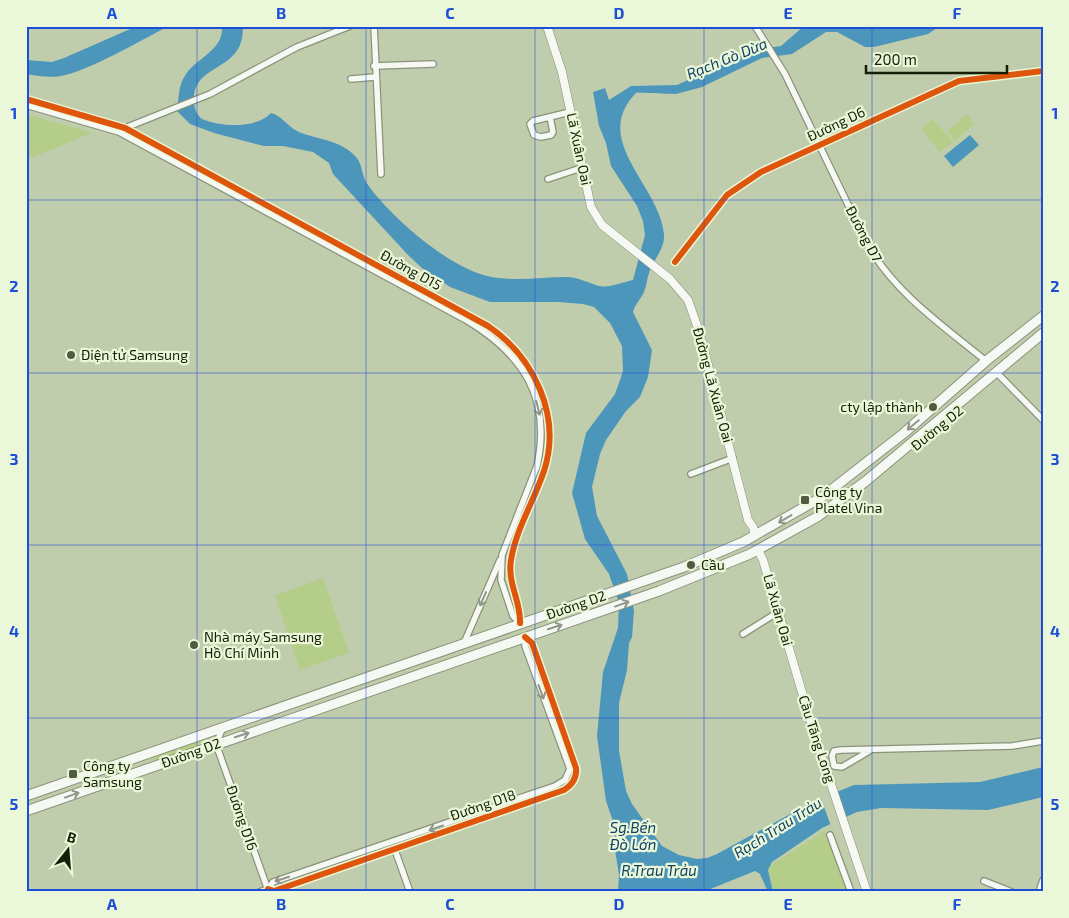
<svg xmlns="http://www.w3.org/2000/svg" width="1069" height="918" viewBox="0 0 1069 918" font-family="'Exo 2',sans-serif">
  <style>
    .green { fill: #b4ce89 }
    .water { fill: #4c96bb }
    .pier { fill: #c0cdac }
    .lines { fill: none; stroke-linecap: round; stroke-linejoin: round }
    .stream { stroke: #4c96bb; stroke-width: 1 }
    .street-casing { stroke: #8a937a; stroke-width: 8 }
    .secondary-casing { stroke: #8a937a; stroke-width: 9 }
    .primary-casing { stroke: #8a937a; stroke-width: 11 }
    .street { stroke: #f6f8f3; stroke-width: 5.5 }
    .secondary { stroke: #f6f8f3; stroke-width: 8 }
    .primary { stroke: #f6f8f3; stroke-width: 9 }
    .cycleway-casing { stroke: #eaf7d8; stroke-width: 9 }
    .cycleway { stroke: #de560c; stroke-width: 6 }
    .oneway { stroke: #919688 }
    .grid { fill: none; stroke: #1d4ed8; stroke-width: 1; stroke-opacity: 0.55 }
    .poi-dot { fill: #525b40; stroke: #eaf7d8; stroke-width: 2 }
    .labels { text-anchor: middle; stroke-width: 4.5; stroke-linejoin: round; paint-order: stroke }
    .street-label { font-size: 14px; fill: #161e06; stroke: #eaf7d8 }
    .poi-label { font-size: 14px; fill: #161e06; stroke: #eaf7d8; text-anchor: start }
    .water-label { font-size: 15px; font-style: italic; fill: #114165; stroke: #eaf7d8 }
    .neatline { fill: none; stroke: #1d4ed8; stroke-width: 2 }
    .grid-label { font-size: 16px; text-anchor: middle; font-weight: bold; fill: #1d4ed8 }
  </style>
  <rect width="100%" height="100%" fill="#c0cdac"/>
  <g class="green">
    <path d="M26 114 92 133 26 160Z"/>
    <path d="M967 114 974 124 955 141 947 131Z"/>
    <path d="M933 119 953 142 940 152 921 129Z"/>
    <path d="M323 578 349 653 300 670 275 595Z"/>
    <path d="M195 741 200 742 199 747 154 763 152 757Z"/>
    <path d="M825 831 848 892H773L768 867Z"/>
  </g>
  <g class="water">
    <path d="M137 26H169C141 40 89 71 61 76 49 78 38 76 26 74V60L52 62 64 58Z"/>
    <path d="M222 26H243C243 33 242 43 238 49 225 71 191 70 194 103 195 110 197 115 202 119 221 127 256 129 271 113 281 115 289 128 299 132 316 139 340 140 354 155 363 163 361 173 366 182 388 215 448 267 487 276 513 282 540 277 567 277 578 277 588 283 599 286 610 288 623 282 633 280L645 235 643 221 637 206 611 166 606 143 599 126 593 92 605 88 609 100 631 86 677 85 754 50 781 46 804 26H940L928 34 874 47H865L837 32H826L792 54 762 58 702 87 676 94 637 92C589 140 659 184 664 234 665 248 655 258 650 270 647 277 647 285 644 292 641 299 635 304 633 312L652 350 648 377 640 397 626 411 606 440 600 454 592 487 597 516 627 574 634 611 632 637 629 643 627 670 619 703V751L626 791 632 804 662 846 679 855 697 859 707 858 717 854 816 800 854 785 980 782 1043 767V797L988 810 881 808 857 812 822 828 772 862 768 870 773 892H768L760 874 755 871 703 892H618L619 875 615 850V827L606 801 597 736 603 672 618 628 619 603 609 574 585 539 572 493 586 433 615 394 619 383 623 371 622 346 610 323 594 307 583 304 558 302H490L450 287 423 269 408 255 333 174 329 163 313 152 283 146H264L214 133 190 124 177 111C179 98 178 85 186 74 198 57 224 50 222 26Z"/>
    <path d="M970 135 979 145 953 167 944 156Z"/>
  </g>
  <path class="pier" d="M830 792 841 822 831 826 820 796Z"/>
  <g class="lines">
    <path class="stream" d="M637 92 668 93"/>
    <g class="street-casing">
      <g id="street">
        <path d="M374 26 381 174"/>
        <path d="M755 26 785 74 867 244C896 294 942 325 986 361"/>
        <path d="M374 66 433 64"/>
        <path d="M351 79 375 77"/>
        <path d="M26 99 125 128 488 326C534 357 562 416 544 471 534 501 516 529 511 560 507 583 521 601 520 623"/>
        <path d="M26 105 119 132 466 320C523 354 552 398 537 466L502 555 501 580 513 616 520 623"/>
        <path d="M550 117 553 132 551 135 541 137 534 135 530 124 533 121 570 112"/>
        <path d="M125 128 210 94 297 47 350 26"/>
        <path d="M548 179 584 167"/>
        <path d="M675 262 727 195 761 172 959 81 1043 71"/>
        <path d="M997 373 1043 420"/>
        <path d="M691 474 733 458"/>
        <path d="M743 634 775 614"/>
        <path d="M464 643 500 560"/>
        <path d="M223 727 216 744 268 890"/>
        <path d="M871 750 842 767 834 766 832 756 834 751 841 750 1012 746 1043 741"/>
        <path d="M830 835 851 892"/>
        <path d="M395 850 410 892"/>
        <path d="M984 881 1012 892"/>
        <path d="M268 889 274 891 564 790C572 785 577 778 576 768L532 643 526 637"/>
        <path d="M259 892 268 889 273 882 555 786 565 780 570 769 525 646V637"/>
        <path d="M1039 892 1043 880"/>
      </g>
    </g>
    <g class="secondary-casing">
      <g id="secondary">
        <path d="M547 26 562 72 591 207 602 225 670 279 688 300 700 334 748 520 753 527 755 535"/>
        <path d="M758 550 763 560 814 733 867 892"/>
      </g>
    </g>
    <g class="primary-casing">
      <g id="primary">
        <path d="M26 796 684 567 743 542 822 497 904 433 986 361 1043 316"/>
        <path d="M26 811 659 591 750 554 817 517 866 481 1043 333"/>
      </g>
    </g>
    <use href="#street" class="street"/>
    <use href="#secondary" class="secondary"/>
    <use href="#primary" class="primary"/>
    <g class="cycleway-casing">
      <g id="cycleway">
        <path d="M26 99 125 128 488 326C534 357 562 416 544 471 534 501 516 529 511 560 507 583 521 601 520 623"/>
        <path d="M675 262 727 195 761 172 959 81 1043 71"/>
        <path d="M268 889 274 891 564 790C572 785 577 778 576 768L532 643 525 637"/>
      </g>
    </g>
    <use href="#cycleway" class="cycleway"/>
  </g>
  <defs><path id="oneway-shaft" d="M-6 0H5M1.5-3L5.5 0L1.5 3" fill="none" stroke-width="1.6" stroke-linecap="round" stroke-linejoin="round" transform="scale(1.25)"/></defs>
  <g class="oneway">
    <use href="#oneway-shaft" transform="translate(538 408) rotate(76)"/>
    <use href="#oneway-shaft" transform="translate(913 425) rotate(140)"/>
    <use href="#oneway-shaft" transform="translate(785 519) rotate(149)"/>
    <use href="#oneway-shaft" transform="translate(483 599) rotate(114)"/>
    <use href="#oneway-shaft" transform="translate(622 604) rotate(-20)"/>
    <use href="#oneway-shaft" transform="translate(555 627) rotate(-18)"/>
    <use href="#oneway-shaft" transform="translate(541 692) rotate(70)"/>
    <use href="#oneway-shaft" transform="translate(242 735) rotate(-18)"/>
    <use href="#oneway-shaft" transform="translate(72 795) rotate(-20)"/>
    <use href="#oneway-shaft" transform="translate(436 828) rotate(161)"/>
    <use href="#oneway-shaft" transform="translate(282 879) rotate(162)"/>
  </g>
  <path class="grid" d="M197 26V892M366 26V892M535 26V892M704 26V892M872 26V892M26 200H1043M26 373H1043M26 545H1043M26 718H1043"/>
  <g class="poi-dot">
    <circle cx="71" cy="355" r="5"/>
    <circle cx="933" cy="407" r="5"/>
    <rect x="800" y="495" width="10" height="10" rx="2.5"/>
    <circle cx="691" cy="565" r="5"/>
    <circle cx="194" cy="645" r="5"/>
    <rect x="68" y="769" width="10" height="10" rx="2.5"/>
  </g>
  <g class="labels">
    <g class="street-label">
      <text transform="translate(836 124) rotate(-25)" y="5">Đường D6</text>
      <text transform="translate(579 149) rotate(78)" y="5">Lã Xuân Oai</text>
      <text transform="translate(864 234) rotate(62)" y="5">Đường D7</text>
      <text transform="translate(411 270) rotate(29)" y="5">Đường D15</text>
      <text transform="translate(713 385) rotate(75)" y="5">Đường Lã Xuân Oai</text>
      <text transform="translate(937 428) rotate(-39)" y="5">Đường D2</text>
      <text transform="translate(576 605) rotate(-19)" y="5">Đường D2</text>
      <text transform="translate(778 610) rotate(74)" y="5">Lã Xuân Oai</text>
      <text transform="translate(817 739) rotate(72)" y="5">Cầu Tăng Long</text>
      <text transform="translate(191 753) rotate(-20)" y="5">Đường D2</text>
      <text transform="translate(483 805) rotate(-19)" y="5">Đường D18</text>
      <text transform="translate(242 818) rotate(71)" y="5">Đường D16</text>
    </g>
    <g class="poi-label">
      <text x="81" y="360">Điện tử Samsung</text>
      <text x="923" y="412" text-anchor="end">cty lập thành</text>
      <text x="815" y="497">Công ty<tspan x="815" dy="16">Platel Vina</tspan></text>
      <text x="701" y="570">Cầu</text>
      <text x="204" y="642">Nhà máy Samsung<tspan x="204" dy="16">Hồ Chí Minh</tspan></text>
      <text x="83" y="771">Công ty<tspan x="83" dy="16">Samsung</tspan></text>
    </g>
    <g class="water-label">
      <text transform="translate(727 59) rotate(-22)" y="5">Rạch Gò Dừa</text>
      <text x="633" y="833">Sg.Bến<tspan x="633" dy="17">Đò Lớn</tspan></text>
      <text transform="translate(778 828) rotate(-32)" y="5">Rạch Trau Trảu</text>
      <text x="659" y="876">R.Trau Trảu</text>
    </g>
  </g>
  <rect width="1069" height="918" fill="none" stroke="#eaf7d8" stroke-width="55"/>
  <g transform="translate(68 850) rotate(17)" stroke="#eaf7d8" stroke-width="4" paint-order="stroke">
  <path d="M0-4L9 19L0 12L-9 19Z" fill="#161e06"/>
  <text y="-8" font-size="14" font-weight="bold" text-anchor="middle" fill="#161e06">B</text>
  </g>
  <path d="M866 65v8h141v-8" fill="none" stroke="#161e06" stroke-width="2.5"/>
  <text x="874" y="65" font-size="15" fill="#161e06" stroke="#eaf7d8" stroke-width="4" paint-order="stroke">200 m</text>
  <rect x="28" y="28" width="1014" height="862" class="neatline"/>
  <g class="grid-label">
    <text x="112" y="19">A</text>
    <text x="281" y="19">B</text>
    <text x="450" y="19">C</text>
    <text x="619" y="19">D</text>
    <text x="788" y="19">E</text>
    <text x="957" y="19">F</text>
    <text x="14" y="119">1</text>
    <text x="1055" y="119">1</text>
    <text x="14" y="292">2</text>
    <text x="1055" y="292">2</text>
    <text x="14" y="465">3</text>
    <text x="1055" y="465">3</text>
    <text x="14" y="637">4</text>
    <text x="1055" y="637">4</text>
    <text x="14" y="810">5</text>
    <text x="1055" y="810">5</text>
    <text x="112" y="910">A</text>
    <text x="281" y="910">B</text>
    <text x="450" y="910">C</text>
    <text x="619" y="910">D</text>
    <text x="788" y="910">E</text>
    <text x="957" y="910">F</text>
  </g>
</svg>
